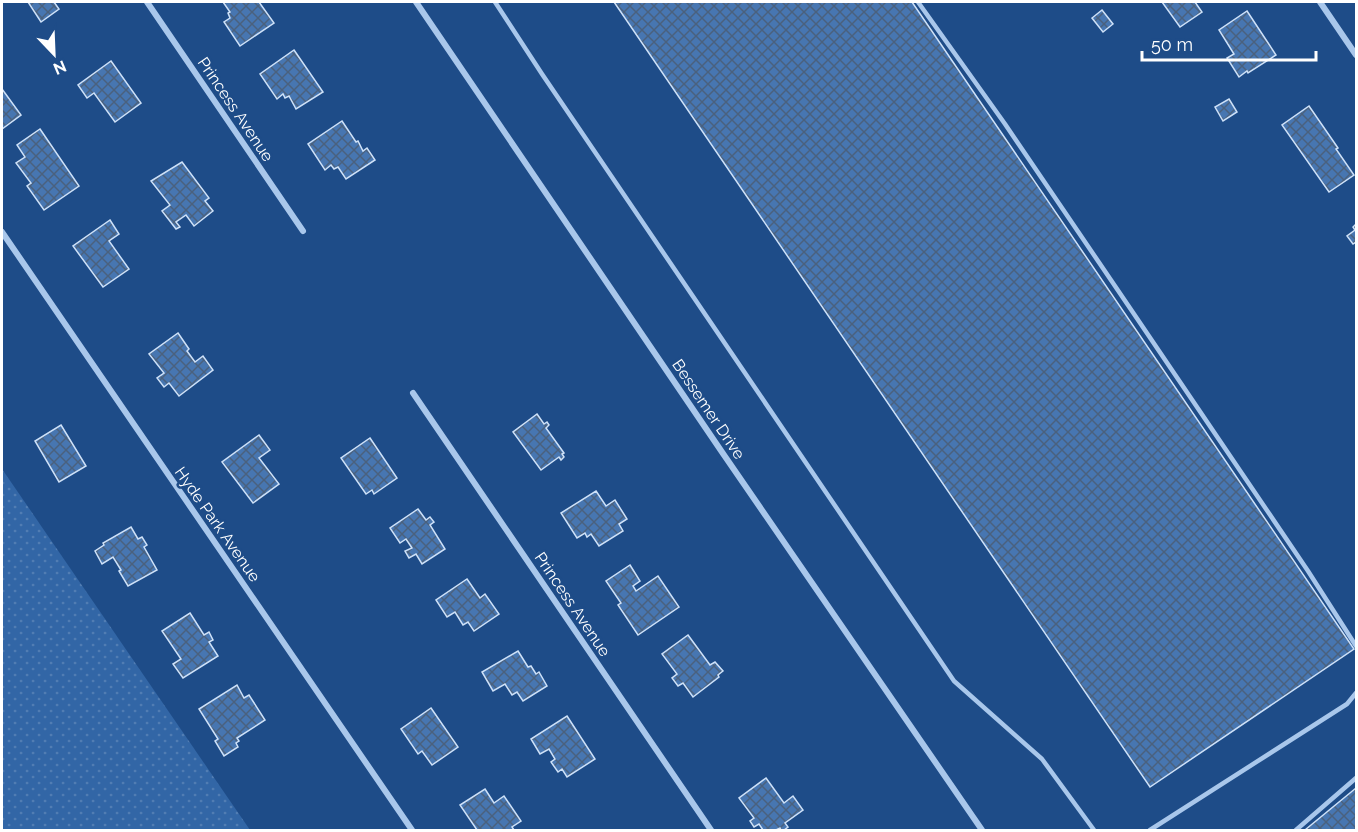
<svg xmlns="http://www.w3.org/2000/svg" width="1358" height="832" viewBox="0 0 1358 832" font-family="Raleway,sans-serif">
  <style>
    .grass { fill: url(#grass-dots) }
    .building { fill: url(#building-cross-hatch); stroke: #cee1f8; stroke-width: 1.5 }
    .lines { fill: none; stroke-linecap: round; stroke-linejoin: round }
    .service { stroke: #a9c7eb; stroke-width: 4.5 }
    .minor { stroke: #a9c7eb; stroke-width: 6 }
    .labels { text-anchor: middle; stroke-width: 5; stroke-linejoin: round; paint-order: stroke }
    .street-label { font-size: 16px; fill: #fff; stroke: #1e4c88 }
  </style>
  <defs>
    <pattern id="grass-dots" width="8" height="8" patternUnits="userSpaceOnUse" patternTransform="scale(1.5)"><rect width="8" height="8" fill="#3266a6"/><path d="M2 2h.1M6 6h.1" fill="none" stroke="#517db3" stroke-width="1.8" stroke-linecap="round"/></pattern>
    <pattern id="building-cross-hatch" width="8" height="8" patternUnits="userSpaceOnUse" patternTransform="scale(1.5)"><rect width="8" height="8" fill="#4776b1"/><path d="M0 0l8 8M0 8l8-8" fill="none" stroke="#4a617e"/></pattern>
  </defs>
  <rect width="100%" height="100%" fill="#1e4c88"/>
  <path class="grass" d="M2 469 250 830H2Z"/>
  <g class="building">
    <path d="M28 2H54L59 9 41 22Z"/>
    <path d="M223 2H259L274 23 240 46 224 22 230 18 228 13 230 12Z"/>
    <path d="M614 2H912L1354 649 1150 787Z"/>
    <path d="M1162 2H1195L1202 12 1180 27Z"/>
    <path d="M1102 10 1113 24 1103 32 1092 18Z"/>
    <path d="M1247 11 1276 55 1248 73 1247 71 1239 77 1227 58 1234 54 1219 30Z"/>
    <path d="M294 50 323 92 296 109 289 96 285 98 283 94 277 99 260 74Z"/>
    <path d="M111 61 141 103 115 122 94 93 87 98 78 85Z"/>
    <path d="M2 89 21 115 2 129Z"/>
    <path d="M1229 99 1237 112 1223 121 1215 107Z"/>
    <path d="M1309 106 1338 148 1336 149 1354 175 1329 192 1282 125Z"/>
    <path d="M342 121 356 142 358 141 363 151 367 148 375 160 346 179 338 167 334 169 331 165 325 170 308 144Z"/>
    <path d="M40 129 79 186 44 210 27 186 31 183 16 163 25 157 17 145Z"/>
    <path d="M182 162 209 198 205 201 213 211 194 226 186 215 176 222 180 227 176 229 162 211 170 205 151 181Z"/>
    <path d="M110 220 119 234 109 241 129 269 103 287 73 246Z"/>
    <path d="M1356 224V242L1353 244 1347 236 1355 230 1353 227Z"/>
    <path d="M178 333 189 349 187 351 195 362 203 356 213 370 179 396 169 383 164 387 157 378 164 373 149 354Z"/>
    <path d="M537 414 544 424 547 422 549 425 546 428 564 453 562 454 564 457 561 460 559 457 541 470 513 432Z"/>
    <path d="M61 425 86 466 59 482 35 441Z"/>
    <path d="M259 435 270 450 259 458 279 484 253 503 222 462Z"/>
    <path d="M370 438 397 478 374 494 372 490 366 494 341 458Z"/>
    <path d="M596 491 606 506 615 500 627 519 619 524 623 531 599 546 591 534 587 537 585 533 577 538 561 513Z"/>
    <path d="M418 509 426 520 430 517 434 522 430 525 445 549 422 564 416 554 409 558 405 551 412 548 406 539 400 543 390 528Z"/>
    <path d="M131 527 138 539 142 537 147 545 144 547 157 570 128 586 119 571 121 570 113 557 102 564 95 551 104 545 103 543Z"/>
    <path d="M630 565 640 581 633 586 636 591 658 576 679 607 638 635 618 605 621 603 606 581Z"/>
    <path d="M467 579 480 598 485 594 499 614 474 631 468 622 463 625 455 612 447 617 436 600Z"/>
    <path d="M190 613 204 635 209 632 213 640 209 642 218 656 183 678 173 664 181 659 162 631Z"/>
    <path d="M688 635 710 665 715 662 723 671 718 675 719 677 693 697 683 683 678 686 672 678 677 674 662 654Z"/>
    <path d="M518 651 528 667 531 666 536 674 539 672 547 686 523 701 517 692 512 695 505 684 493 691 482 672Z"/>
    <path d="M237 685 244 698 249 695 265 720 237 738 239 741 236 743 238 747 224 756 215 741 218 739 199 709Z"/>
    <path d="M431 708 458 747 432 765 422 751 418 754 401 729Z"/>
    <path d="M567 716 595 759 567 777 562 769 558 772 551 762 555 759 549 749 540 754 531 739Z"/>
    <path d="M766 778 784 803 793 796 803 810 785 823 788 827 784 830H781L780 828 776 830H763L759 824 754 827 750 821 754 818 739 798Z"/>
    <path d="M1356 788V830H1305Z"/>
    <path d="M485 789 494 803 504 796 521 821 512 827 514 830H477L460 805Z"/>
  </g>
  <g class="lines">
    <g class="service">
      <path d="M495 2 542 74 954 681 1042 759 1094 830"/>
      <path d="M918 2 1005 124 1134 314 1308 571 1356 646"/>
      <path d="M1150 830 1347 704 1356 693"/>
      <path d="M1296 830 1356 778"/>
    </g>
    <g class="minor">
      <path d="M147 2 303 231"/>
      <path d="M416 2 724 455 982 830"/>
      <path d="M1320 2 1356 55"/>
      <path d="M2 232 412 830"/>
      <path d="M413 393 711 830"/>
    </g>
  </g>
  <g class="labels">
    <g class="street-label">
      <text transform="translate(236 109) rotate(56)" y="6">Princess Avenue</text>
      <text transform="translate(709 409) rotate(56)" y="6">Bessemer Drive</text>
      <text transform="translate(218 524) rotate(55)" y="6">Hyde Park Avenue</text>
      <text transform="translate(573 604) rotate(56)" y="6">Princess Avenue</text>
    </g>
  </g>
  <rect width="1358" height="832" fill="none" stroke="#ffffff" stroke-width="6"/>
  <g transform="translate(54 54) rotate(157)" stroke="#1e4c88" stroke-width="4.5" paint-order="stroke">
  <path d="M0-4.5L10 22L0 15L-10 22Z" fill="#ffffff"/>
  <text y="-9" font-size="16" font-weight="bold" text-anchor="middle" fill="#ffffff">N</text>
  </g>
  <path d="M1142 51v9h174v-9" fill="none" stroke="#ffffff" stroke-width="3"/>
  <text x="1151" y="51" font-size="18" fill="#ffffff" stroke="#1e4c88" stroke-width="4.5" paint-order="stroke">50 m</text>
</svg>
